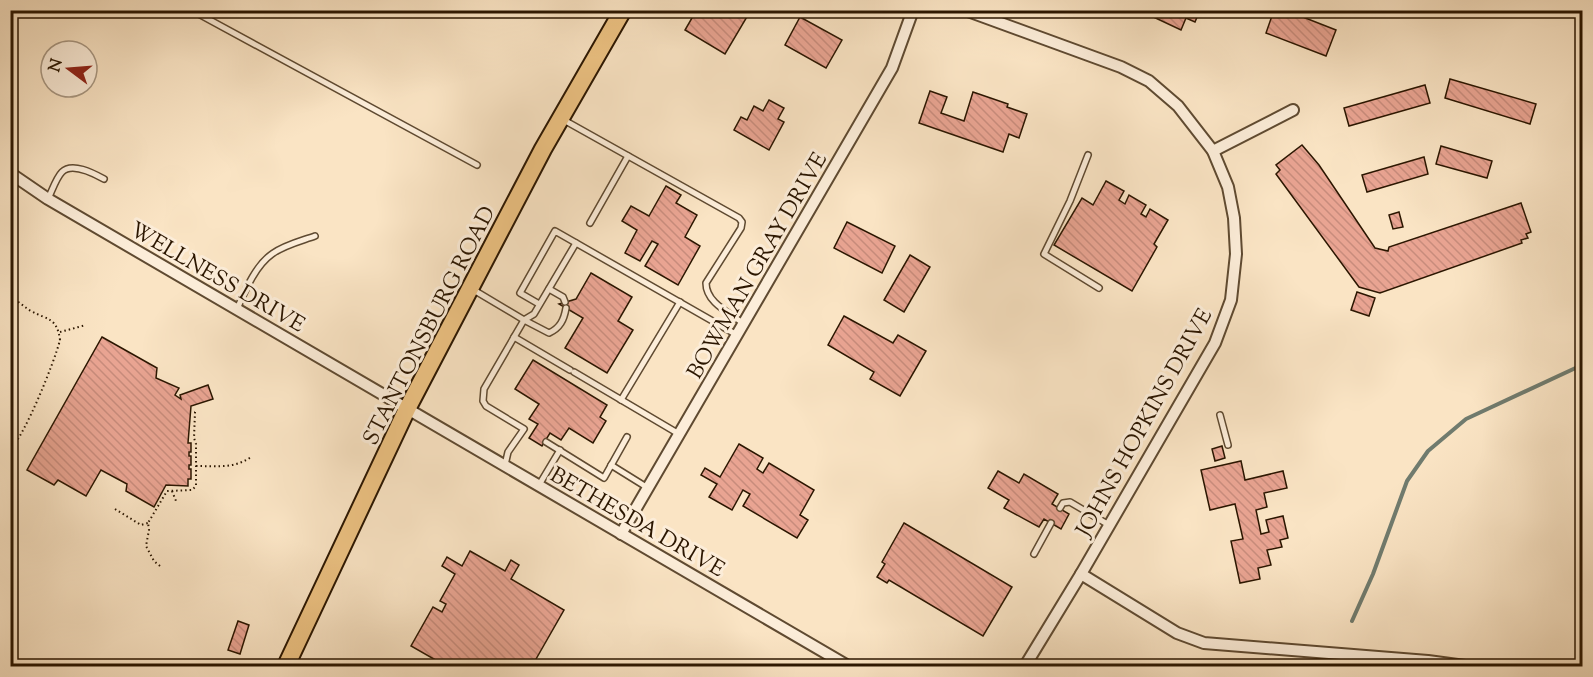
<svg xmlns="http://www.w3.org/2000/svg" width="1593" height="677" viewBox="0 0 1593 677" font-family="'Sorts Mill Goudy',serif">
  <style>
    .lines { fill: none; stroke-linecap: round; stroke-linejoin: round }
    .stream { stroke: #707b6e; stroke-width: 4 }
    .building { fill: url(#building-back-hatch); stroke: #2b1600; stroke-width: 1.5 }
    .service-casing { stroke: #5f4a31; stroke-width: 8 }
    .minor-casing { stroke: #5f4a31; stroke-width: 14 }
    .primary-casing { stroke: #2b1600; stroke-width: 20 }
    .path { stroke: #2b1600; stroke-width: 2; stroke-dasharray: 1.5 3; stroke-linecap: butt }
    .service { stroke: #fcedd9; stroke-width: 5 }
    .minor { stroke: #fcedd9; stroke-width: 10 }
    .primary { stroke: #edc282; stroke-width: 16 }
    .labels { text-anchor: middle; stroke-width: 6; stroke-linejoin: round; paint-order: stroke }
    .street-label { font-size: 22px; fill: #2b1600; stroke: #fcedd9 }
  </style>
  <defs>
    <pattern id="building-back-hatch" width="6" height="6" patternUnits="userSpaceOnUse" patternTransform="scale(1.5)"><rect width="6" height="6" fill="#e9a492"/><path d="M-1 5l2 2M0 0l6 6M5-1l2 2" fill="none" stroke="#c88c7c"/></pattern>
  </defs>
  <rect width="100%" height="100%" fill="#fae4c4"/>
  <filter id="stains"><feTurbulence type="fractalNoise" baseFrequency=".00333" numOctaves="4"/><feColorMatrix values="0 0 0 0 .2 0 0 0 0 .09 0 0 0 0 .02 0 0 0 .5 -.17"/></filter>
  <radialGradient id="worn" r=".72"><stop offset=".6" stop-color="#630" stop-opacity="0"/><stop offset="1" stop-color="#630" stop-opacity=".3"/></radialGradient>
  <g class="lines">
    <path class="stream" d="M1352 621 1373 574 1407 481 1428 451 1466 419 1582 365"/>
  </g>
  <g class="building">
    <path d="M695 10H751L725 54 685 30 696 11Z"/>
    <path d="M1146 10H1200L1195 22 1186 18 1181 30 1145 13Z"/>
    <path d="M1274 10H1285L1336 30 1326 56 1266 33Z"/>
    <path d="M800 17 842 40 826 68 785 45Z"/>
    <path d="M1450 79 1536 104 1530 124 1445 98Z"/>
    <path d="M1425 85 1430 103 1349 126 1344 108Z"/>
    <path d="M930 91 947 97 941 113 964 121 973 92 1008 104 1007 107 1027 114 1019 138 1009 134 1003 152 919 123Z"/>
    <path d="M769 100 784 108 778 119 784 122 769 150 734 130 741 117 747 120 754 106 763 111Z"/>
    <path d="M1302 145 1319 165 1375 248 1388 251 1389 247 1521 203 1531 232 1526 234 1528 238 1521 240 1522 243 1380 293 1359 287 1276 174 1280 170 1276 165Z"/>
    <path d="M1441 146 1492 161 1487 178 1436 164Z"/>
    <path d="M1424 157 1428 174 1367 192 1362 175Z"/>
    <path d="M1106 181 1124 191 1119 200 1125 204 1129 195 1146 205 1141 214 1146 217 1150 209 1168 220 1154 244 1157 247 1132 291 1054 245 1082 198 1093 205Z"/>
    <path d="M666 186 681 195 676 203 697 215 685 237 700 246 678 285 645 266 658 244 652 241 640 261 625 253 637 230 622 221 631 206 649 216Z"/>
    <path d="M1399 212 1403 227 1393 229 1389 215Z"/>
    <path d="M847 222 895 246 882 273 834 248Z"/>
    <path d="M910 255 930 267 904 312 884 300Z"/>
    <path d="M591 273 632 297 618 321 633 330 607 373 565 348 583 318 559 304 576 299Z"/>
    <path d="M1357 292 1375 298 1369 316 1351 310Z"/>
    <path d="M844 316 893 343 898 335 926 351 900 396 870 379 874 372 828 345Z"/>
    <path d="M102 337 157 368 156 378 179 388 175 395 181 399 180 395 208 385 213 399 191 406 188 443H191V452H189V456H191V465H189V469H191V479H188V486L166 485 154 507 126 491 127 484 101 470 86 496 58 480 54 485 27 470Z"/>
    <path d="M533 360 607 405 600 417 606 421 593 443 569 428 561 440 550 433 542 446 529 438 538 424 529 419 539 404 515 389Z"/>
    <path d="M739 444 763 458 757 469 763 473 769 463 814 490 800 515 808 520 797 538 743 506 750 494 743 490 732 510 709 497 717 484 701 475 705 468 720 477Z"/>
    <path d="M1222 446 1225 458 1215 461 1212 449Z"/>
    <path d="M1241 461 1245 480 1283 471 1287 488 1264 493 1267 507 1256 510 1261 534 1269 532 1266 520 1283 516 1288 538 1280 540 1282 547 1267 550 1271 565 1258 568 1260 579 1240 583 1231 541 1243 539 1235 504 1210 510 1201 470Z"/>
    <path d="M998 471 1019 483 1024 474 1058 494 1052 504 1069 514 1061 529 1044 519 1039 527 1004 508 1009 500 988 488Z"/>
    <path d="M904 523 1012 587 983 636 889 580 887 583 877 577 885 564 882 562Z"/>
    <path d="M470 551 505 571 511 560 519 565 511 579 564 610 532 666H446L411 646 433 607 442 612 446 604 440 601 455 574 442 566 447 557 462 566Z"/>
    <path d="M238 621 249 625 240 654 228 650Z"/>
  </g>
  <g class="lines">
    <g class="service-casing">
      <g id="service">
        <path d="M195 12 477 165"/>
        <path d="M562 119 739 218 742 222 741 228 706 283C706 303 730 313 744 324"/>
        <path d="M1088 155 1070 201 1044 254 1099 288"/>
        <path d="M48 199C52 191 56 178 62 172 72 162 93 173 104 179"/>
        <path d="M590 223 628 156"/>
        <path d="M576 243 737 335"/>
        <path d="M472 289 524 320 484 389 483 401 486 406 524 429 508 452 505 465"/>
        <path d="M549 289 563 297 565 302"/>
        <path d="M539 304 520 293 555 231 576 243 534 314 524 320 549 333C560 328 564 320 566 308"/>
        <path d="M237 309C245 291 255 266 272 254 284 245 301 241 315 236"/>
        <path d="M514 337 570 370"/>
        <path d="M574 372 679 434"/>
        <path d="M621 400 680 302"/>
        <path d="M1220 415 1228 445"/>
        <path d="M546 442 604 478 627 437"/>
        <path d="M611 465 648 488"/>
        <path d="M539 485 560 450"/>
        <path d="M1060 508 1063 503 1070 502 1109 525"/>
        <path d="M1034 554 1051 523"/>
      </g>
    </g>
    <g class="minor-casing">
      <g id="minor">
        <path d="M965 10 1121 67 1149 81 1178 106 1213 151 1228 187 1234 218 1236 254 1231 300 1215 343 1081 574 1025 666"/>
        <path d="M1213 151 1293 110"/>
        <path d="M10 173 48 199 848 666"/>
        <path d="M621 534 892 68 913 10"/>
        <path d="M1081 574 1177 633 1204 643 1428 661 1465 666"/>
      </g>
    </g>
    <g class="primary-casing">
      <path id="primary" d="M286 666 407 409 543 149 623 10"/>
    </g>
    <g class="path">
      <path d="M10 298C19 301 24 307 31 311 47 320 57 317 60 340 54 363 26 433 10 450"/>
      <path d="M60 332 86 325"/>
      <path d="M196 466C215 466 234 469 251 457"/>
      <path d="M172 491 176 501"/>
      <path d="M115 509 141 525 148 523"/>
      <path d="M160 566 154 561 146 546 149 530 148 523 167 491 192 490 196 486V444L194 438 195 412 197 410"/>
    </g>
    <use href="#service" class="service"/>
    <use href="#minor" class="minor"/>
    <use href="#primary" class="primary"/>
  </g>
  <g class="labels">
    <g class="street-label">
      <text transform="translate(756 265) rotate(-60)" y="8">BOWMAN GRAY DRIVE</text>
      <text transform="translate(218 276) rotate(30)" y="8">WELLNESS DRIVE</text>
      <text transform="translate(428 325) rotate(-63)" y="8">STANTONSBURG ROAD</text>
      <text transform="translate(1143 422) rotate(-61)" y="8">JOHNS HOPKINS DRIVE</text>
      <text transform="translate(638 521) rotate(30)" y="8">BETHESDA DRIVE</text>
    </g>
  </g>
  <rect width="1593" height="677" fill="none" stroke="#fae4c4" stroke-width="36"/>
  <rect x="12" y="12" width="1569" height="653" fill="none" stroke="#2b1600" stroke-width="3"/>
  <rect x="18" y="18" width="1557" height="641" fill="none" stroke="#2b1600" stroke-width="1.5"/>
  <g transform="translate(69 69) rotate(286)"><circle r="28" fill="#fcedd9" stroke="#a89782" stroke-width="1.5"/>
  <path d="M0-4.5L10 22L0 15L-10 22Z" fill="#8f2418"/>
  <text y="-9" font-size="16" font-weight="bold" text-anchor="middle" fill="#2b1600">N</text>
  </g>
  <rect width="100%" height="100%" filter="url(#stains)"/>
  <rect width="100%" height="100%" fill="url(#worn)"/>
</svg>
